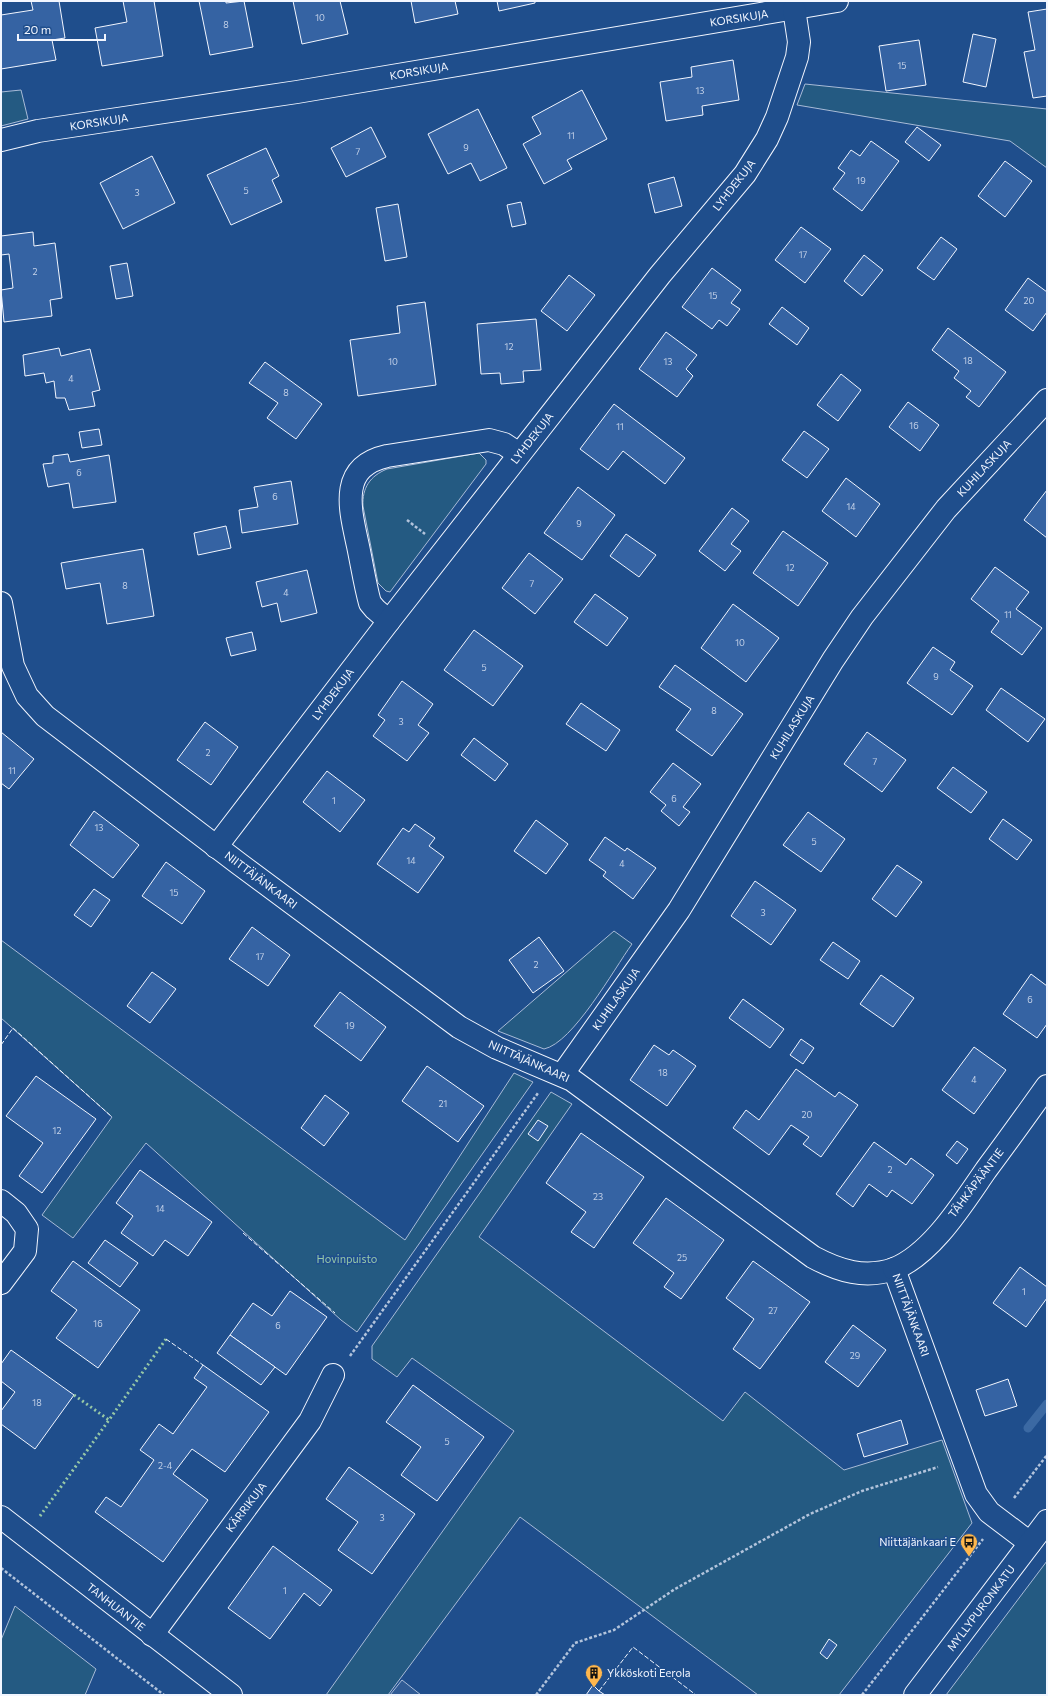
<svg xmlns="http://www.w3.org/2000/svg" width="1048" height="1696" viewBox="0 0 1048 1696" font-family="Commissioner,sans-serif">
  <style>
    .green { fill: #245a82; stroke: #a8bbd7 }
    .parking { fill: #305b95; stroke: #a8bbd7 }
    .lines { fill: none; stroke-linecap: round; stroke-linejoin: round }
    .stream { stroke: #3b69a3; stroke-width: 9 }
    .building { fill: #3563a3; stroke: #f2f6ff }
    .minor-casing { stroke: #f2f6ff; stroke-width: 24 }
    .path { stroke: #b3c4dc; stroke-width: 2.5; stroke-dasharray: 3 2; stroke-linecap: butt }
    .minor { stroke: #1f4e8c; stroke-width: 22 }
    .hedge { stroke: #97c8a6; stroke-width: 3; stroke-dasharray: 2 3; stroke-linecap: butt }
    .fence { stroke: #f2f6ff; stroke-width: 1; stroke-dasharray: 5 2; stroke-linecap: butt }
    .labels { text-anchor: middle; stroke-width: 3; stroke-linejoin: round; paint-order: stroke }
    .number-label { font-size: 9px; fill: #c3d1e8 }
    .street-label { font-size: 11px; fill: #f2f6ff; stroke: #1f4e8c }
    .park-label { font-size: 11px; fill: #97c8a6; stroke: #1f4e8c }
    .poi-label { font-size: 11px; fill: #f2f6ff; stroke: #1f4e8c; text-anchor: end }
  </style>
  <rect width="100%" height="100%" fill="#1f4e8c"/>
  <g class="green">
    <path d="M805 84 1047 109V168L1010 141 797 105Z"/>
    <path d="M21 90 28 119 1 126V92Z"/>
    <path d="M479 453 486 460V464L390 592 386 591 378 583 363 506C362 488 370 476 387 469Z"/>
    <path d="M614 931 632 944C614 969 573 1043 544 1049L498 1031Z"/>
    <path d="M1 940 405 1240 514 1073 533 1082 357 1332 341 1320 146 1143 73 1238 42 1215 112 1117 1 1018Z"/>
    <path d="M551 1092 572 1104 479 1237 723 1421 745 1392 844 1470 942 1440 972 1523 839 1695H758L520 1517 388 1695H326L514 1431 412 1358 397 1377 372 1359V1346Z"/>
    <path d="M1047 1561V1695H946Z"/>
    <path d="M15 1606 96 1669 85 1695H1V1640Z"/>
  </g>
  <path class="parking" d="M402 1680 421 1695H390Z"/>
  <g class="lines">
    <path class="stream" d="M1028 1428 1047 1404"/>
  </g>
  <g class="building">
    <path d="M31 1H59L65 38 52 40 56 60 1 69V15L33 10Z"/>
    <path d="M123 1H154L163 56 102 66 95 28 127 22Z"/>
    <path d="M199 1H226V3L244 1 253 47 210 55Z"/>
    <path d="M293 1H340L348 34 302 44Z"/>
    <path d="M411 1H455L458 14 415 23Z"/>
    <path d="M497 1H535V3L499 11Z"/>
    <path d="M1047 9V96L1033 98 1024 52 1035 50 1028 12Z"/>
    <path d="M973 34 996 39 986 87 963 82Z"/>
    <path d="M919 40 926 85 886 91 879 46Z"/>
    <path d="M733 60 739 100 702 106 703 115 666 121 660 82 692 77 691 67Z"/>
    <path d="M582 90 607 139 567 160 572 169 544 184 523 144 541 134 532 117Z"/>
    <path d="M478 109 507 168 480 181 471 163 448 174 428 134Z"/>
    <path d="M371 127 386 157 346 177 331 148Z"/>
    <path d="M917 127 941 145 929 161 905 142Z"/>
    <path d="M871 141 899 161 862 211 833 189 845 173 838 168 851 150 860 156Z"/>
    <path d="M266 148 279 176 272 180 282 202 231 225 207 175Z"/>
    <path d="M152 156 175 203 123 229 100 183Z"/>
    <path d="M1005 161 1032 181 1005 217 978 196Z"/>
    <path d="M674 177 682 206 655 213 648 184Z"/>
    <path d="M521 202 526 224 512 227 507 205Z"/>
    <path d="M398 204 407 257 385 261 376 208Z"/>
    <path d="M801 227 831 249 805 283 775 260Z"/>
    <path d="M33 232 34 246 55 243 62 298 50 300 52 316 4 322 1 290 13 288 9 254 1 255V236Z"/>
    <path d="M941 237 957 249 934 280 917 268Z"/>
    <path d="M864 255 883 270 862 296 844 281Z"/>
    <path d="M127 263 133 296 116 299 110 266Z"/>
    <path d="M712 268 741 290 731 303 740 309 727 326 719 320 712 329 682 307Z"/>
    <path d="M569 275 595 295 567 331 541 311Z"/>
    <path d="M1028 278 1047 292V312L1033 331 1005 310Z"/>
    <path d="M425 302 436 385 358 396 350 340 400 333 397 306Z"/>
    <path d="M782 307 809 328 797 345 769 324Z"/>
    <path d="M536 319 541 370 523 371 524 382 501 384 500 373 481 374 477 324Z"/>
    <path d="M948 328 1006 372 979 407 966 397 971 391 954 378 959 371 932 350Z"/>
    <path d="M666 332 697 355 686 369 693 376 677 397 639 369Z"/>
    <path d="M59 348 61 356 90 349 100 390 92 392 95 406 69 410 65 398H56L54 381 46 383 44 373 25 376 23 355Z"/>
    <path d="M265 362 322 404 296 439 267 418 278 403 249 383Z"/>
    <path d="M841 374 861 390 838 421 817 405Z"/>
    <path d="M908 402 939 425 920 451 889 427Z"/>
    <path d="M614 404 685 458 665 484 623 451 608 470 580 449Z"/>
    <path d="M99 429 102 445 82 448 79 432Z"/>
    <path d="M804 431 829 449 807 478 782 460Z"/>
    <path d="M68 454 70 462 109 455 116 502 73 508 69 483 48 487 43 464 53 463V456Z"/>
    <path d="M846 478 880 504 856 537 822 511Z"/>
    <path d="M291 481 298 524 242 533 239 510 258 507 254 487Z"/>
    <path d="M578 487 615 515 582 560 544 533Z"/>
    <path d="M1047 490V538L1024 520Z"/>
    <path d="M732 508 749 521 731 544 741 551 725 571 699 551Z"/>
    <path d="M226 526 231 548 198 555 194 533Z"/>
    <path d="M783 531 828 563 798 606 753 573Z"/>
    <path d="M626 534 656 555 639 577 610 556Z"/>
    <path d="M143 549 154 616 107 624 100 583 66 589 61 563Z"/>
    <path d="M529 553 563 579 535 614 502 588Z"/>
    <path d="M995 567 1029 592 1016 609 1042 628 1022 655 991 632 999 621 971 599Z"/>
    <path d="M307 570 317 613 281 622 277 603 262 607 256 582Z"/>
    <path d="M595 594 628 618 607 646 574 622Z"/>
    <path d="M733 604 779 638 746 682 701 648Z"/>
    <path d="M474 630 523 666 493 706 444 670Z"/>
    <path d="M252 632 256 650 231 656 226 638Z"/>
    <path d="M933 647 955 662 950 670 973 686 952 715 907 683Z"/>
    <path d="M675 665 743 714 712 756 676 730 691 709 659 687Z"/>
    <path d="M402 681 433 704 418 725 429 733 407 761 373 736 385 720 378 715Z"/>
    <path d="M1001 688 1045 719 1028 742 986 710Z"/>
    <path d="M581 703 620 730 606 751 566 724Z"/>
    <path d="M205 722 238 747 211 785 177 760Z"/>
    <path d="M1 732 34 759 9 789 1 783Z"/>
    <path d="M867 732 906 760 882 792 844 764Z"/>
    <path d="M474 738 508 764 495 781 461 755Z"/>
    <path d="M673 763 701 784 683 807 690 812 679 826 661 811 666 805 650 792Z"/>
    <path d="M953 767 987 792 971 813 937 788Z"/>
    <path d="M327 771 365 800 340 832 303 802Z"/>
    <path d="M94 811 139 845 113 878 70 845Z"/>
    <path d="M808 812 845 839 821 872 783 845Z"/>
    <path d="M1003 819 1032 840 1017 860 989 839Z"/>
    <path d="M536 820 568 844 546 874 514 851Z"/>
    <path d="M415 824 435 838 429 846 444 857 418 893 377 864 403 828 409 832Z"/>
    <path d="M605 837 625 851 627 848 656 868 633 899 603 876 606 872 589 860Z"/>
    <path d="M166 862 205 891 182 924 142 896Z"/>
    <path d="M897 865 922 882 896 917 872 899Z"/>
    <path d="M755 881 796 910 771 945 731 916Z"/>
    <path d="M94 889 110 900 91 927 74 915Z"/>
    <path d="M252 927 290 955 268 986 229 959Z"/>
    <path d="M539 937 564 971 533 993 509 960Z"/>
    <path d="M833 942 860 961 848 979 820 960Z"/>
    <path d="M152 972 176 989 150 1023 127 1006Z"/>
    <path d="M1031 974 1047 986V1024L1037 1038 1003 1014Z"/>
    <path d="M881 975 914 998 893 1027 860 1004Z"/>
    <path d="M340 992 386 1027 361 1061 314 1026Z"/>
    <path d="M743 999 784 1029 770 1048 729 1018Z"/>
    <path d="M801 1039 814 1048 803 1064 790 1055Z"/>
    <path d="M654 1045 669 1055 673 1050 696 1066 667 1106 630 1080Z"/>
    <path d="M974 1047 1006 1070 974 1114 942 1090Z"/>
    <path d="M427 1066 484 1106 458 1142 402 1101Z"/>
    <path d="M796 1069 835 1097 839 1092 858 1105 821 1157 803 1144 809 1137 791 1125 769 1155 733 1128 746 1110 759 1120Z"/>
    <path d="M36 1076 96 1119 42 1193 19 1176 43 1143 6 1116Z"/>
    <path d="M325 1095 349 1113 324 1146 301 1128Z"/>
    <path d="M538 1120 548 1126 538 1141 528 1134Z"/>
    <path d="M581 1133 644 1177 594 1248 571 1232 586 1212 546 1183Z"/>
    <path d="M957 1141 968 1149 957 1164 946 1155Z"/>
    <path d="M874 1142 906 1165 911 1158 934 1175 912 1204 892 1190 887 1197 869 1184 853 1207 836 1194Z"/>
    <path d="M140 1170 212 1222 188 1256 165 1240 153 1256 121 1233 133 1216 116 1203Z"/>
    <path d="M666 1198 724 1240 681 1299 664 1287 674 1273 633 1243Z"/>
    <path d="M105 1240 138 1263 120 1287 88 1263Z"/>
    <path d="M73 1261 140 1310 98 1368 56 1338 77 1310 51 1291Z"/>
    <path d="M753 1261 810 1302 760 1369 733 1349 754 1319 726 1298Z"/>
    <path d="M1020 1267 1047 1287V1298L1026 1327 993 1303Z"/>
    <path d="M290 1291 327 1317 286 1375 230 1335 253 1303 272 1316Z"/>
    <path d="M853 1325 886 1350 858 1387 825 1362Z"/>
    <path d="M230 1335 275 1367 261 1385 217 1353Z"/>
    <path d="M11 1350 74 1395 35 1449 1 1424V1411L15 1392 1 1381V1364Z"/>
    <path d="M203 1365 269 1412 225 1472 192 1449 173 1474 208 1500 163 1562 95 1512 106 1497 121 1507 154 1460 140 1450 159 1424 173 1434 207 1387 194 1378Z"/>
    <path d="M1008 1379 1017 1406 985 1416 976 1390Z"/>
    <path d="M413 1385 484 1437 437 1501 401 1475 421 1447 386 1422Z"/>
    <path d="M901 1420 908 1444 864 1457 857 1434Z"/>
    <path d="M349 1467 415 1514 372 1574 338 1550 358 1522 326 1499Z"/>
    <path d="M273 1546 332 1590 320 1606 304 1593 270 1639 228 1608Z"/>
    <path d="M829 1639 837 1645 827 1659 820 1653Z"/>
    <path d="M593 1685 599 1691 605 1695H586Z"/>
  </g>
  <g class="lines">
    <g class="minor-casing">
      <g id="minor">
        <path d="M1 140 38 131 297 92 837 1"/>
        <path d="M1 603 13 666 27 696 45 716 238 863 459 1027 497 1048 572 1080 813 1257C839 1271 865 1279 894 1269L976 1494 989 1512 1030 1543"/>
        <path d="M389 621 375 609 370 603C365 585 362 565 358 546 350 509 338 467 387 456L489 440 504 444 519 454"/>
        <path d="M216 847 389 621 660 275 745 174 767 139 777 117 797 57 799 42 794 9"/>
        <path d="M562 1075 679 910 833 660 862 617 946 509 1047 400"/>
        <path d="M1 1201 16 1213 27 1229 25 1251 1 1283"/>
        <path d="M894 1269C932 1254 963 1203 986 1170 1007 1142 1027 1114 1047 1086"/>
        <path d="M1 1517 231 1695"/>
        <path d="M152 1635 310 1421 333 1375"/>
        <path d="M915 1695 1047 1521"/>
      </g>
    </g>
    <g class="path">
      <path d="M407 520 425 534"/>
      <path d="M350 1356 538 1093"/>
      <path d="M1014 1498 1047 1455"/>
      <path d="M1 1568 164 1695"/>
      <path d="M536 1695 575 1643 614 1630 675 1589 810 1514 862 1491 938 1467"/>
      <path d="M862 1695 983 1539"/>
    </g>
    <use href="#minor" class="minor"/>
    <g class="hedge">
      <path d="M74 1395 109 1420 166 1339"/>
      <path d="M40 1516 109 1420"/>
    </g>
    <g class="fence">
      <path d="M1 1045 13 1028 112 1117"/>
      <path d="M243 1233 335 1313"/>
      <path d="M166 1339 203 1365"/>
      <path d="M599 1691 633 1647 696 1695"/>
    </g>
  </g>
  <defs>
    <g id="bus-pin" transform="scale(0.9)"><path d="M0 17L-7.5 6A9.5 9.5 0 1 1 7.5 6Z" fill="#ffb74d" stroke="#1f4e8c"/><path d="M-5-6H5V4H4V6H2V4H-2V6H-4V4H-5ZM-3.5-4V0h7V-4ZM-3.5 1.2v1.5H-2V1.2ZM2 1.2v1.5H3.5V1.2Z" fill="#111"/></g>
    <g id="building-pin" transform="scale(0.9)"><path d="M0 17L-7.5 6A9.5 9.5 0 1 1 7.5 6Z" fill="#ffb74d" stroke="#1f4e8c"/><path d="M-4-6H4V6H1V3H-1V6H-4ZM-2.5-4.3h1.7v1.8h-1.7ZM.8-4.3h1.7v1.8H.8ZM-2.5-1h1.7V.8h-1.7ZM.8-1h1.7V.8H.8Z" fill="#111"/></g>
  </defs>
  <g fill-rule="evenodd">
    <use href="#bus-pin" x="969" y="1542"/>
    <use href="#building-pin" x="594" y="1673"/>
  </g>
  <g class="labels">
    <g class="number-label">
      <text x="320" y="21">10</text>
      <text x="226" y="28">8</text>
      <text x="902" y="69">15</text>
      <text x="700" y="94">13</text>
      <text x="571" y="139">11</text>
      <text x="466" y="151">9</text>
      <text x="358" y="155">7</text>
      <text x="861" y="184">19</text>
      <text x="246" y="194">5</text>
      <text x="137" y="196">3</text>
      <text x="803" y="258">17</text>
      <text x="35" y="275">2</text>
      <text x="713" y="299">15</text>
      <text x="1029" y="304">20</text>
      <text x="509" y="350">12</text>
      <text x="968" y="364">18</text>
      <text x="393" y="365">10</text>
      <text x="668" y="365">13</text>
      <text x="71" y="382">4</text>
      <text x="286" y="396">8</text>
      <text x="914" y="429">16</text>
      <text x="620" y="430">11</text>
      <text x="79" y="476">6</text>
      <text x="275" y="500">6</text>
      <text x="851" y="510">14</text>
      <text x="579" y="527">9</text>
      <text x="790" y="571">12</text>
      <text x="532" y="587">7</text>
      <text x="125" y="589">8</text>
      <text x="286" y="596">4</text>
      <text x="1008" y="618">11</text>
      <text x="740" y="646">10</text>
      <text x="484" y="671">5</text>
      <text x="936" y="680">9</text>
      <text x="714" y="714">8</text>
      <text x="401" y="725">3</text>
      <text x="208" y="756">2</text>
      <text x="875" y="765">7</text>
      <text x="12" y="774">11</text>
      <text x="674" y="802">6</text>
      <text x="334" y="804">1</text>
      <text x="99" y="831">13</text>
      <text x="814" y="845">5</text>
      <text x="411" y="864">14</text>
      <text x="622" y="867">4</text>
      <text x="174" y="896">15</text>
      <text x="763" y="916">3</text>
      <text x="260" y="960">17</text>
      <text x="536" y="968">2</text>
      <text x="1030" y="1003">6</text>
      <text x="350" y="1029">19</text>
      <text x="663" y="1076">18</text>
      <text x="974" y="1083">4</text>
      <text x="443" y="1107">21</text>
      <text x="807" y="1118">20</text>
      <text x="57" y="1134">12</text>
      <text x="890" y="1173">2</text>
      <text x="598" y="1200">23</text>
      <text x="160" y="1212">14</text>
      <text x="682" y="1261">25</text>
      <text x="1024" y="1295">1</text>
      <text x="773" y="1314">27</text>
      <text x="98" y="1327">16</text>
      <text x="278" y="1329">6</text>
      <text x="855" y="1359">29</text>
      <text x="37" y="1406">18</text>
      <text x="447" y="1445">5</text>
      <text x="165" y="1469">2-4</text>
      <text x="382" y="1521">3</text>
      <text x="285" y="1594">1</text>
    </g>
    <g class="street-label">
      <text transform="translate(739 18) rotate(-9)" y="4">KORSIKUJA</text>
      <text transform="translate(419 71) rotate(-10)" y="4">KORSIKUJA</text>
      <text transform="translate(99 122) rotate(-9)" y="4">KORSIKUJA</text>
      <text transform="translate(734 185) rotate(-52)" y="4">LYHDEKUJA</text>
      <text transform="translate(532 438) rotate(-52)" y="4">LYHDEKUJA</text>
      <text transform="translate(984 468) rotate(-47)" y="4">KUHILASKUJA</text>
      <text transform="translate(333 694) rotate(-53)" y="4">LYHDEKUJA</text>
      <text transform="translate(792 727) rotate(-58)" y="4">KUHILASKUJA</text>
      <text transform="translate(261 880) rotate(37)" y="4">NIITTÄJÄNKAARI</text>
      <text transform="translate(616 999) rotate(-55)" y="4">KUHILASKUJA</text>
      <text transform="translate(529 1061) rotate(24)" y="4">NIITTÄJÄNKAARI</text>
      <text transform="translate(976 1183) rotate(-53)" y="4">TÄHKÄPÄÄNTIE</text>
      <text transform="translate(911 1315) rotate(70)" y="4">NIITTÄJÄNKAARI</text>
      <text transform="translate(246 1507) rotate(-53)" y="4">KÄRRIKUJA</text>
      <text transform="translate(116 1607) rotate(38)" y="4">TANHUANTIE</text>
      <text transform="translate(981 1608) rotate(-53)" y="4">MYLLYPURONKATU</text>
    </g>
    <g class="park-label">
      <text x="347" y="1263">Hovinpuisto</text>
    </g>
    <g class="poi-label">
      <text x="956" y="1546">Niittäjänkaari E</text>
      <text x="607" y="1677" text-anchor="start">Ykköskoti Eerola</text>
    </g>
  </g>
  <rect width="1048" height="1696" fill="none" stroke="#f2f6ff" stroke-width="4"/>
  <path d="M18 34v6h87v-6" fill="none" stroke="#f2f6ff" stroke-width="2"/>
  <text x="24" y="34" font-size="12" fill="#f2f6ff" stroke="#1f4e8c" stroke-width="3" paint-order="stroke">20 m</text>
</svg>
